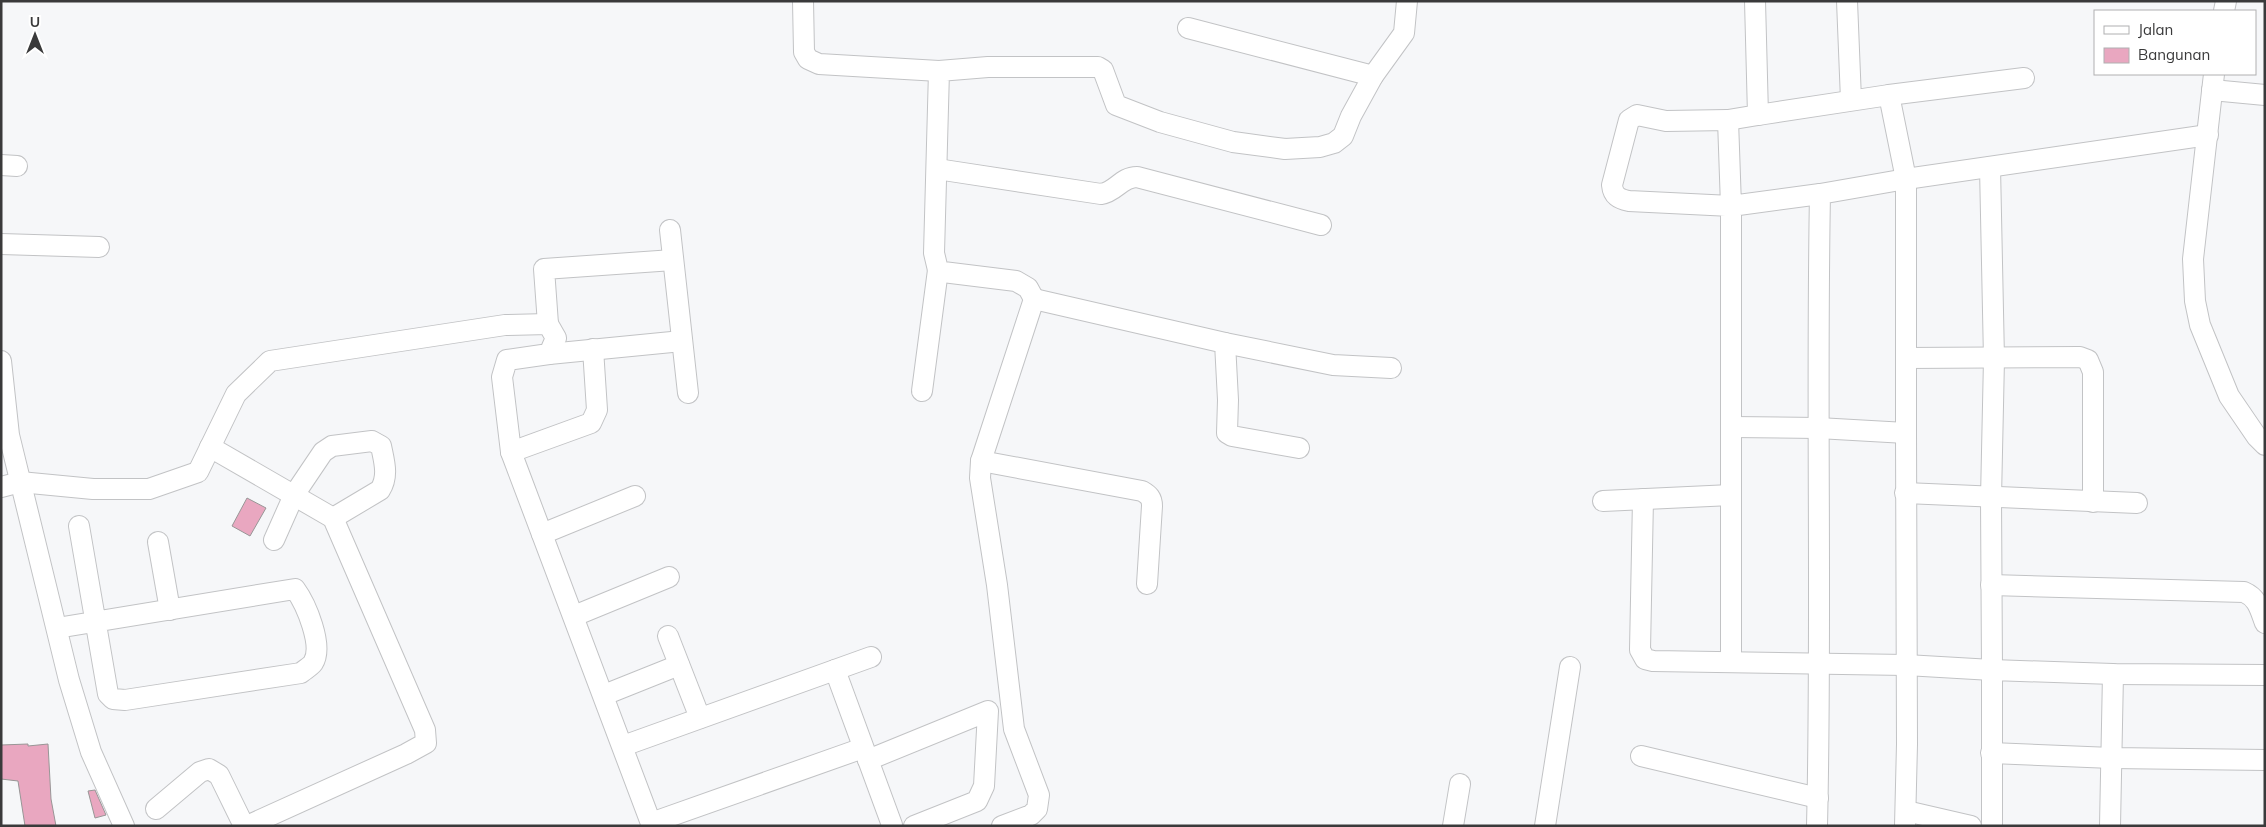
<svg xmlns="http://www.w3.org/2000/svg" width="2266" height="827" viewBox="0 0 2266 827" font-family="Mulish,sans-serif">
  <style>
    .building { fill: #e9a7c0; stroke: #989696 }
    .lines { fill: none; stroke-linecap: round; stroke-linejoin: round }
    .street-casing { stroke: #c2c3c5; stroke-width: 22 }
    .street { stroke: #fff; stroke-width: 20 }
  </style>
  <rect width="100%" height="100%" fill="#f6f7f9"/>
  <g class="building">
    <path d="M247 498 266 508 250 536 232 526Z"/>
    <path d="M28 744V746L48 744 51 799 56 826H25L18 781 1 779V745Z"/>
    <path d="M95 790 106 815 95 818 88 791Z"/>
  </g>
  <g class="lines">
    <g class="street-casing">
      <g id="street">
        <path d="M803 1 804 52 808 59 819 64 939 71"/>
        <path d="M1847 1 1851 100"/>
        <path d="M2224 11 2226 1"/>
        <path d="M1188 28 1373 76"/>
        <path d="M2214 74 2193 259 2195 301 2200 325 2229 396 2257 437 2265 445"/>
        <path d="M2212 90 2265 95"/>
        <path d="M1758 115 1889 95 2024 78"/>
        <path d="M1728 120 1758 115 1755 1"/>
        <path d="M1 165 17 166"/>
        <path d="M937 169 1101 194C1116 192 1121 177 1137 177L1321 225"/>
        <path d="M670 230 688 393"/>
        <path d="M1 244 99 247"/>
        <path d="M1034 299 1225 343 1228 400 1227 433 1232 436 1299 448"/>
        <path d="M548 324 544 269 673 260"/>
        <path d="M1225 343 1333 365 1391 368"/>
        <path d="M549 354 682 341"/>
        <path d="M1906 358 2080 357 2088 360 2093 372V502"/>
        <path d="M1 361 9 435 69 680 91 752 124 826"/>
        <path d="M922 391 938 270"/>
        <path d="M1732 427 1818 428 1906 433V179L1889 95"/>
        <path d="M210 447 333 518 425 730 426 743 406 754 247 826"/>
        <path d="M511 452 591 423 597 410 593 349"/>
        <path d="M981 461 1142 491C1149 495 1152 498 1152 506L1147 584"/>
        <path d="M1 487 20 482 93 489H149L198 472 236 394 270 361 505 325 548 324 556 338 549 354 507 360 502 377 511 452 652 826"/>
        <path d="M1905 493 2137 503"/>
        <path d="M1643 499 1640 650 1645 659 1653 661 1906 665 1992 670 1991 498 1994 359 1990 167"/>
        <path d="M1603 501 1731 495"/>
        <path d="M542 534 635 496"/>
        <path d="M274 540 294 495 323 452 332 446 372 441 381 446C384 461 389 476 380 490L333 518"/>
        <path d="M158 542 170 610"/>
        <path d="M1991 585 2244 592C2258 598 2260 610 2265 623"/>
        <path d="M574 616 669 577"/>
        <path d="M57 628 295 589C306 604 324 646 313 663 310 667 304 670 301 673L125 700 113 699 108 694 79 526"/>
        <path d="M668 636 700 718"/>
        <path d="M1731 662V206L1629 201C1619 199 1613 196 1612 185L1629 120 1637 115 1666 121 1728 120 1731 206 1820 194"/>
        <path d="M835 670 892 825"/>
        <path d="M604 695 679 665"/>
        <path d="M623 746 871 657"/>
        <path d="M1991 753 2112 758 2265 760"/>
        <path d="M1641 756 1818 798"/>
        <path d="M868 760 988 711 984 786 977 801 914 826"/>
        <path d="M156 809 200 772 209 769 219 775 244 826"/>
        <path d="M1906 811 1971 826"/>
        <path d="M651 823 863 748"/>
        <path d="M1002 826 1031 815 1037 809 1039 795 1014 729 997 585 980 478 981 461 1034 299 1028 288 1016 281 943 272 938 270 934 253 939 71 988 67H1098L1103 70 1116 105 1160 122 1233 142 1285 149 1320 147 1334 143 1343 136 1351 116 1373 76 1404 33 1407 1"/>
        <path d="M1453 826 1460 784"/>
        <path d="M1545 826 1570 667"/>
        <path d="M1817 826C1822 615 1816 405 1820 194L1906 179 2208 135"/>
        <path d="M1905 826 1907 744 1906 433"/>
        <path d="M1992 826V670L2113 674 2265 675"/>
        <path d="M2110 826 2113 674"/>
      </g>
    </g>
    <use href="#street" class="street"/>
  </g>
  <rect width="2266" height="827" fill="none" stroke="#3a3a3b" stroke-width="5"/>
  <rect x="2094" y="10" width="162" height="65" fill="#ffffff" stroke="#b0b0b1"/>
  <rect x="2104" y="26" width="25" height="8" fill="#ffffff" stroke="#b0b0b1"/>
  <text x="2138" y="35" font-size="15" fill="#3a3a3b">Jalan</text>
  <rect x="2104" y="48" width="25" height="15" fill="#e9a7c0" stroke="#b0b0b1"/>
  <text x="2138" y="60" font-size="15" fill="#3a3a3b">Bangunan</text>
  <g transform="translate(35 35)" stroke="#ffffff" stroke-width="4" paint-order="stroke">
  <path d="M0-4L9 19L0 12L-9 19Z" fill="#3a3a3b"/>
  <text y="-8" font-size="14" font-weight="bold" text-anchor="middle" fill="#3a3a3b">U</text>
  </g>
</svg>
